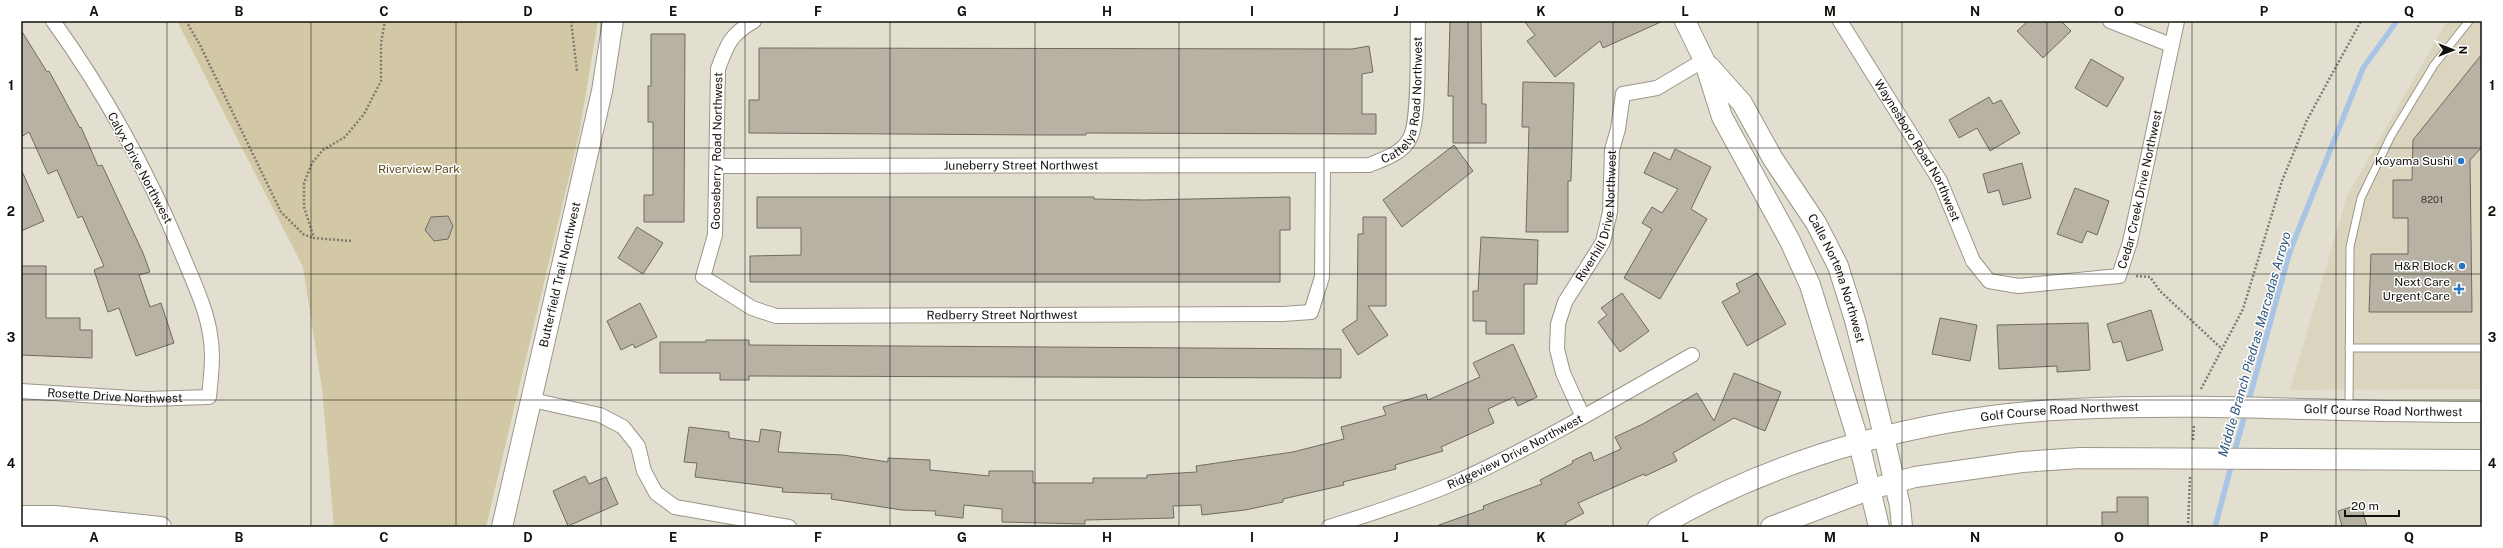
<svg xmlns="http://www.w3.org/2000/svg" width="2503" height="548" viewBox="0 0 2503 548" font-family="'Public Sans',sans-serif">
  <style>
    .built { fill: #dbd4be }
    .green { fill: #d3c8a5 }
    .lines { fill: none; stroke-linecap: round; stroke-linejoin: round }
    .stream { stroke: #a9c5e6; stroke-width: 5.5 }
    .building { fill: #b7b2a4; stroke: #6f6b5e }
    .lane-casing { stroke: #9b9688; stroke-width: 9 }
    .street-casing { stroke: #9b9688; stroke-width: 16 }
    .secondary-casing { stroke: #9b9688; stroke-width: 22 }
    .path { stroke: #7e7b71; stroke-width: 2.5; stroke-dasharray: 2 2; stroke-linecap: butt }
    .lane { stroke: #fff; stroke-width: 7 }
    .street { stroke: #fff; stroke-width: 14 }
    .secondary { stroke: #fff; stroke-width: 20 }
    .grid { fill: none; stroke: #13110c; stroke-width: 1; stroke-opacity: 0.55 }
    .poi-dot { fill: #2776c5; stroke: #fff; stroke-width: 1.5 }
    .labels { text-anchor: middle; stroke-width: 3; stroke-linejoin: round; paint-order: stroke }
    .number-label { font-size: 10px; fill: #3c3932 }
    .street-label { font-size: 12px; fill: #13110c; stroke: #fff }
    .poi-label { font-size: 12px; fill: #13110c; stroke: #fff; text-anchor: end }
    .park-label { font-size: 12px; fill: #574818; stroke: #fff }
    .water-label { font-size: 13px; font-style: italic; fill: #2a527d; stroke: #fff }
    .neatline { fill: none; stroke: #13110c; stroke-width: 1.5 }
    .grid-label { font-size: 13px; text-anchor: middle; font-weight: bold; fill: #13110c }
  </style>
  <rect width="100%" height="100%" fill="#e3dfd0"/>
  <path class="built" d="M2447 21H2482V389L2290 390 2347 196Z"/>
  <path class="green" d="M177 21H598L579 135 486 527H334L322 389 303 267Z"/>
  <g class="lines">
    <g class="stream">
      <path d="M2234 454 2290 251 2363 68 2397 21"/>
      <path d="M2215 527 2232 463"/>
    </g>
  </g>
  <g class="building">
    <path d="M1450 21H1481L1482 104H1486V143H1453V96H1448Z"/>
    <path d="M1524 21H1663L1603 48 1600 41 1555 77 1527 41 1535 35Z"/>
    <path d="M2028 21H2061L2071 31 2043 58 2017 31Z"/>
    <path d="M21 30 47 72 49 71 80 128 81 127 98 166 102 165 143 253 150 272 139 275 150 307 161 303 174 343 136 356 119 308 108 312 94 270 104 266 82 216 78 218 57 170 48 174 29 132 21 137Z"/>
    <path d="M651 34H685L684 222H644V195H653V122H648V86H651Z"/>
    <path d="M1369 46 1373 72 1362 74V114H1376V134L1086 133V135H1044L749 133V100H759V48L1352 49Z"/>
    <path d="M2482 54V147L2470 160 2472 312H2369L2371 254H2408V218H2393V180H2412L2413 140Z"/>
    <path d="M2091 59 2124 78 2107 107 2075 88Z"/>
    <path d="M1523 82 1574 83 1571 181H1568V232H1526L1529 127H1522Z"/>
    <path d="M1989 97 1993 104 2001 100 2020 133 1990 151 1977 128 1959 138 1949 120Z"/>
    <path d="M1454 145 1473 171 1402 227 1383 200Z"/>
    <path d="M1675 149 1711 167 1691 209 1707 219 1660 299 1624 278 1652 229 1642 223 1652 207 1662 213 1678 189 1644 173 1654 152 1670 160Z"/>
    <path d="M2022 163 2031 198 2003 205 1999 190 1988 193 1983 174Z"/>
    <path d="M21 169 44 221 21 231Z"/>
    <path d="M2075 188 2109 201 2097 235 2087 231 2082 243 2057 234Z"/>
    <path d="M757 197H1094V199L1143 200 1290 197V230H1280V282H750V256L801 255V228H757Z"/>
    <path d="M448 216 453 226 448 239 434 241 425 230 431 217Z"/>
    <path d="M1363 217H1386V306H1368L1388 335 1358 355 1342 330 1357 320 1358 234H1363Z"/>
    <path d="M637 227 663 243 643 274 618 258Z"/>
    <path d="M1481 237 1538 240 1537 284H1524V334H1486V321H1473V291H1478Z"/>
    <path d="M21 266H46V318H80V330H92V358L21 355Z"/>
    <path d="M1757 273 1786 324 1747 346 1722 302 1740 292 1736 284Z"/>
    <path d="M1622 293 1649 331 1620 352 1598 322 1607 315 1601 308Z"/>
    <path d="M640 303 657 337 635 348 633 344 621 350 607 321Z"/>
    <path d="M2151 310 2163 350 2127 361 2121 341 2113 343 2107 324Z"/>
    <path d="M1940 318 1977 325 1970 361 1932 354Z"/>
    <path d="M2088 323 2090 370 2057 372V366L1999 369 1997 325Z"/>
    <path d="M706 340H749V345L1341 349V378L749 376V380H720V373H660V342H706Z"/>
    <path d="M1513 344 1537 397 1518 406 1514 397 1488 409 1494 423 1441 447 1443 451 1395 465 1396 469 1343 482 1344 485 1283 499V502L1245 510 1202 515 1201 505 1173 506 1174 518 1085 520V524L1002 522V509L964 505 963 518 935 515 936 511 902 510 831 499 832 494 782 492 783 488 695 477 697 463 684 462 689 427 729 432V438L759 442 761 429 781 432 778 452 843 455 888 462V458L930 460V470L989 476V471H1033V483H1093V478H1147V475L1197 472 1196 466 1293 452 1344 439 1341 427 1386 415 1383 407 1426 394 1428 400 1480 377 1473 363Z"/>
    <path d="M1734 373 1781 392 1765 431 1734 418 1673 453 1677 461 1645 476 1644 474 1578 503 1584 513 1565 523 1567 527H1439V525L1484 509 1483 506 1542 484 1540 480 1573 463 1572 461 1591 452 1594 461 1621 449 1615 437 1643 424 1697 393 1714 421Z"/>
    <path d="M585 476 589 484 606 477 618 504 568 526 553 491Z"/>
    <path d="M2117 497H2148V527H2102V512H2117Z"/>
    <path d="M2361 504 2367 527H2342L2338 511Z"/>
  </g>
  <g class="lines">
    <g class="lane-casing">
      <g id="lane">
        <path d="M2349 348H2482"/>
        <path d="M2349 408 2350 247 2361 198 2391 136 2434 65 2469 21"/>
      </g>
    </g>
    <g class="street-casing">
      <g id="street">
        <path id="s1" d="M754 21C731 34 727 44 718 69L715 235 703 277 752 308 776 316 1283 314 1311 312 1322 277 1323 166"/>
        <path id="s2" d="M1840 21 1940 181 1973 261 1989 281 2018 286 2119 276 2130 242 2177 21"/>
        <path d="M2110 21 2171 45"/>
        <path id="s3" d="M718 166 1369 165C1384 159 1403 153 1410 138 1420 120 1417 45 1418 21"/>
        <path id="s4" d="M21 391 147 399 209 397C211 376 214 355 210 334 206 307 192 279 182 254 148 172 105 93 53 21"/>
        <path d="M532 400 600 415 623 427 638 446 644 471 656 493 675 507 789 527"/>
        <path id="s5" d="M1583 417 1563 373 1557 349 1558 324 1565 302 1603 242 1610 212 1612 150 1618 129 1623 94 1657 88 1704 60"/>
        <path id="s6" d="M1329 527C1370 514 1412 501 1452 484 1534 447 1613 400 1692 355"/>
      </g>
    </g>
    <g class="secondary-casing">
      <g id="secondary">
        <path d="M1685 21 1704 60 1722 117 1790 241 1810 285 1859 443 1879 527"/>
        <path id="s7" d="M1709 66 1742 103 1773 159 1816 223 1838 266 1855 320 1879 415 1900 506 1902 527"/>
        <path d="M21 516H55L161 527"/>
        <path id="s8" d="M502 527 602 91 613 21"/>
        <path id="s9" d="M1658 527C1783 454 1930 415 2074 409 2210 402 2346 413 2482 412"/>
        <path d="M1771 527 1871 489 1915 477 2022 462 2080 458 2482 460"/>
      </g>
    </g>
    <g class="path">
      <path d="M186 21 200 45 281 212 303 234 313 238"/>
      <path d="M571 21 577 71"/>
      <path d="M351 241 314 238 304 207V183L312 163 323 150 345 137 364 114 381 81V43L385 21"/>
      <path d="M2136 276 2150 277 2160 291 2221 348"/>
      <path d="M2201 389 2243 309 2282 181 2307 120 2361 21"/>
      <path d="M2193 440 2194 425"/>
      <path d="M2188 527 2190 477"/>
    </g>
    <use href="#lane" class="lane"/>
    <use href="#street" class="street"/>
    <use href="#secondary" class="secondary"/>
  </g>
  <path class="grid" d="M167 21V527M311 21V527M456 21V527M601 21V527M745 21V527M890 21V527M1035 21V527M1179 21V527M1324 21V527M1468 21V527M1613 21V527M1758 21V527M1902 21V527M2047 21V527M2192 21V527M2336 21V527M21 148H2482M21 274H2482M21 400H2482"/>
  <g class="poi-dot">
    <circle cx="2461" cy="161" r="4"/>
    <circle cx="2462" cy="266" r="4"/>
    <path d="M2457 283h4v4h4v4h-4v4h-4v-4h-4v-4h4z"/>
  </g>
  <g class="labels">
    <g class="number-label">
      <text x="2432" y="203">8201</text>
    </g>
    <g class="street-label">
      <text dy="4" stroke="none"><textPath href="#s3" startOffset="734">Cattelya Road Northwest</textPath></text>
      <text dy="4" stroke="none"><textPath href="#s2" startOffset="151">Waynesboro Road Northwest</textPath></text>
      <text transform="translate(717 151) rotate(-89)" y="4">Gooseberry Road Northwest</text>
      <text dy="4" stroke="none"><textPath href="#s3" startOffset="303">Juneberry Street Northwest</textPath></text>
      <text transform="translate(140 168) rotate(62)" y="4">Calyx Drive Northwest</text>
      <text dy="4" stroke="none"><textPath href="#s2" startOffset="521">Cedar Creek Drive Northwest</textPath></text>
      <text dy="4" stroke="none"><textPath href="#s5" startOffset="216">Riverhill Drive Northwest</textPath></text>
      <text dy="4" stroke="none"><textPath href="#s8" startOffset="259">Butterfield Trail Northwest</textPath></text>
      <text dy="4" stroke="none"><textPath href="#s7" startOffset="250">Calle Nortena Northwest</textPath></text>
      <text dy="4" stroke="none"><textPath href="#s1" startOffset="581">Redberry Street Northwest</textPath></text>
      <text dy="4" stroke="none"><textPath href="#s4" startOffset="94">Rosette Drive Northwest</textPath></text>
      <text dy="4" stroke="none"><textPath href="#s9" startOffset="746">Golf Course Road Northwest</textPath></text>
      <text dy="4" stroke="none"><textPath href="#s9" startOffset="422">Golf Course Road Northwest</textPath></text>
      <text dy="4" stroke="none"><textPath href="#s6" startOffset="201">Ridgeview Drive Northwest</textPath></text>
    </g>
    <g class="poi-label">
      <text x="2453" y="165">Koyama Sushi</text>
      <text x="2454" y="270">H&amp;R Block</text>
      <text x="2450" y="286">Next Care<tspan x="2450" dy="14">Urgent Care</tspan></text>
    </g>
    <g class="park-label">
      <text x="419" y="173">Riverview Park</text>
    </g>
    <g class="water-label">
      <text transform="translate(2254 344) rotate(-74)" y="5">Middle Branch Piedras Marcadas Arroyo</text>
    </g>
  </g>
  <rect width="2503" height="548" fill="none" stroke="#ffffff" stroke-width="44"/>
  <g transform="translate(2453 50) rotate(90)" stroke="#ffffff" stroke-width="3" paint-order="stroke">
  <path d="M0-3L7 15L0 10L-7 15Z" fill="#13110c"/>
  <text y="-6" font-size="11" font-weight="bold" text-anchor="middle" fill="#13110c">N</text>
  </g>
  <path d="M2345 510v6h54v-6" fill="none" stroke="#13110c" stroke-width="2"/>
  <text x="2351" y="510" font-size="12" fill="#13110c" stroke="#ffffff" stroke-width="3" paint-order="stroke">20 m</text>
  <rect x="22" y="22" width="2459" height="504" class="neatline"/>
  <g class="grid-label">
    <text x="94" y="16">A</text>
    <text x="239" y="16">B</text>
    <text x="384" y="16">C</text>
    <text x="528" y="16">D</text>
    <text x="673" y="16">E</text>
    <text x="818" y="16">F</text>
    <text x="962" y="16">G</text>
    <text x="1107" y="16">H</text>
    <text x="1252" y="16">I</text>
    <text x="1396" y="16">J</text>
    <text x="1541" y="16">K</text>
    <text x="1685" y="16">L</text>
    <text x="1830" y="16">M</text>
    <text x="1975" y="16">N</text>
    <text x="2119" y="16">O</text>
    <text x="2264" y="16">P</text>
    <text x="2409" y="16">Q</text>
    <text x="11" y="90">1</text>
    <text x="2492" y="90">1</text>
    <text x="11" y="216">2</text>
    <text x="2492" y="216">2</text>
    <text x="11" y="342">3</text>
    <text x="2492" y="342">3</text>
    <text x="11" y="468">4</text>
    <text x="2492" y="468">4</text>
    <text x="94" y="542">A</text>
    <text x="239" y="542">B</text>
    <text x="384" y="542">C</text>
    <text x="528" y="542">D</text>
    <text x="673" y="542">E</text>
    <text x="818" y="542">F</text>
    <text x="962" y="542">G</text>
    <text x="1107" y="542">H</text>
    <text x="1252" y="542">I</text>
    <text x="1396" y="542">J</text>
    <text x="1541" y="542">K</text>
    <text x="1685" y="542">L</text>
    <text x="1830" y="542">M</text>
    <text x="1975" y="542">N</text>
    <text x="2119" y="542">O</text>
    <text x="2264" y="542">P</text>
    <text x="2409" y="542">Q</text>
  </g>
</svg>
